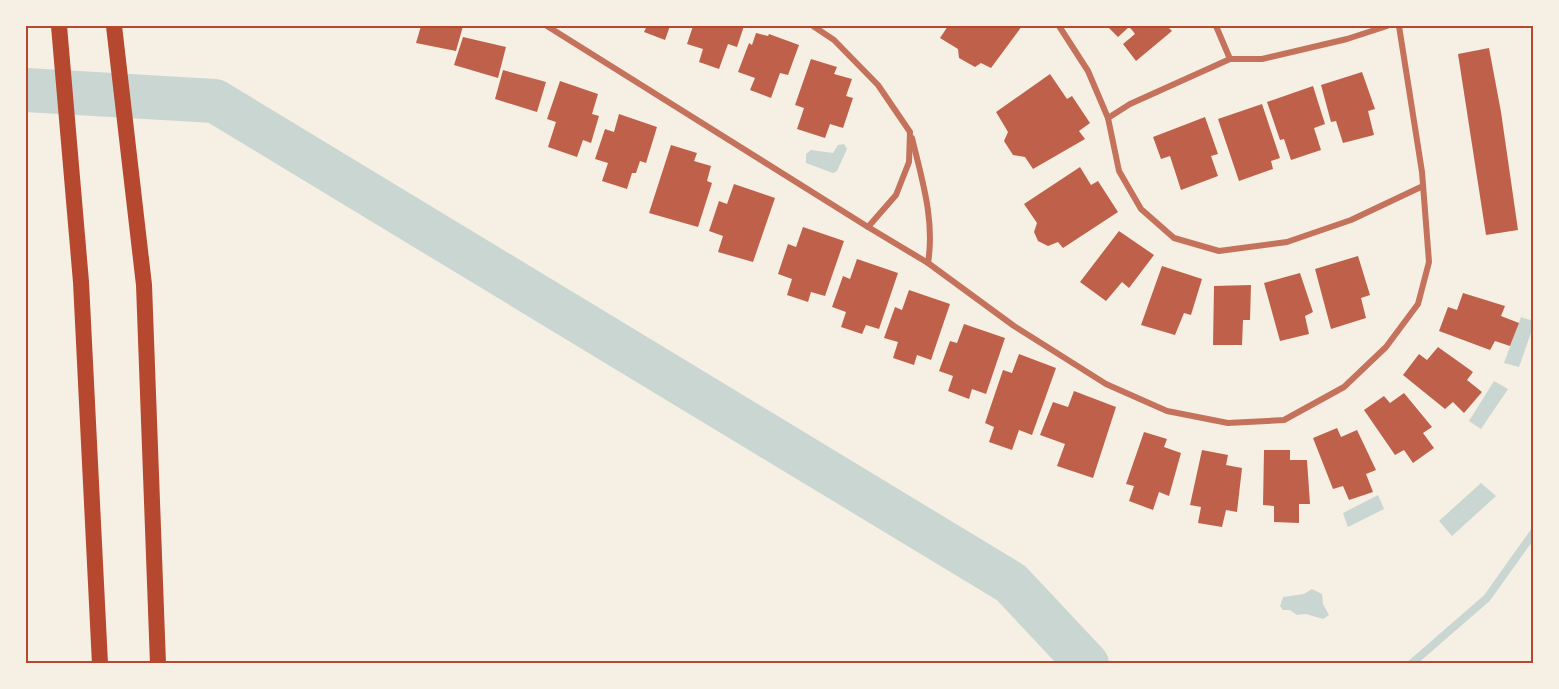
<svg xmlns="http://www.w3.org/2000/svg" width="1559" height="689" viewBox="0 0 1559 689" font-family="Spectral,serif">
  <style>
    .water { fill: #c9d6d2 }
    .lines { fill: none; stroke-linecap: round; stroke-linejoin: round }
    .stream { stroke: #c9d6d2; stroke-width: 8 }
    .river { stroke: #c9d6d2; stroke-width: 44 }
    .building { fill: #bf614a }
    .minor { stroke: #c5725c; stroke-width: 6 }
    .trunk { stroke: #b5482f; stroke-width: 16 }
    .neatline { fill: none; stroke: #b5482f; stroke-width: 2 }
  </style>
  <rect width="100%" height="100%" fill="#f6efe4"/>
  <g class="water">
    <path d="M844 144 847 149 837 171 833 173 806 163V154L811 150 833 153 838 145Z"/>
    <path d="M1521 317 1533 321V327L1519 367 1504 363Z"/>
    <path d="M1494 381 1508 389 1481 429 1469 421Z"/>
    <path d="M1481 483 1496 496 1452 536 1439 521Z"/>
    <path d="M1378 495 1384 509 1348 527 1343 513Z"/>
    <path d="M1312 589 1322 594 1323 604 1329 615 1323 619 1306 614 1297 615 1290 610H1283L1280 606 1283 597 1304 594Z"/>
  </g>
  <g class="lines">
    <path class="stream" d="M1411 664 1487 598 1534 532"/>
    <path class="river" d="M26 90 215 101 1011 583 1087 664"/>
  </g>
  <g class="building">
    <path d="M421 26H463L456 51 416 43Z"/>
    <path d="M647 26H670L665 40 644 32Z"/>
    <path d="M693 26H744L737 47 728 44 719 69 699 62 703 49 687 44Z"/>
    <path d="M948 26H1022L991 68 981 63 975 67 959 58 958 49 940 38Z"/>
    <path d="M1107 26H1167L1172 31 1136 61 1123 44 1135 34 1132 30 1129 27 1118 37Z"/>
    <path d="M756 33 768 36 769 34 799 45 788 75 780 73 771 98 750 90 755 78 738 72 749 43 752 45Z"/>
    <path d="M463 37 506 47 498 78 454 65Z"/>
    <path d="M1489 48 1501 112 1518 230 1486 235 1458 54Z"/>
    <path d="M811 59 837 67 834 74 852 79 846 96 853 98 843 128 830 124 825 138 797 129 804 108 795 105Z"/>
    <path d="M503 70 546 82 537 112 495 99Z"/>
    <path d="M1362 72 1375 109 1368 111 1374 135 1343 143 1336 121 1331 122 1321 85Z"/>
    <path d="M1050 74 1067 99 1072 96 1090 123 1079 131 1085 139 1033 169 1025 157 1013 155 1004 141 1008 132 996 112Z"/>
    <path d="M560 81 598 94 592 114 599 116 591 143 583 140 577 157 548 147 556 122 547 119Z"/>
    <path d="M1313 86 1325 124 1314 128 1321 150 1291 160 1284 139 1280 140 1267 102Z"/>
    <path d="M1262 104 1280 158 1271 161 1273 169 1239 181 1218 119Z"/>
    <path d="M619 114 657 127 646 163 640 161 636 173H632L627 189 602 181 608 163 595 159 605 129 614 132Z"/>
    <path d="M1205 117 1218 154 1211 156 1218 176 1181 190 1170 156 1161 159 1153 137Z"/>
    <path d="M671 145 697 153 694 161 711 166 707 181 712 183 698 227 649 213Z"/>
    <path d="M1080 167 1091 185 1098 181 1118 212 1063 248 1058 242 1048 246 1038 241 1034 232 1037 223 1024 204Z"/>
    <path d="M734 184 775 198 753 262 718 252 723 236 709 231 719 201 727 204Z"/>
    <path d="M803 227 844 241 825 296 811 292 808 302 787 295 792 279 778 274 788 244 796 247Z"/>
    <path d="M1119 231 1154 255 1129 288 1122 282 1106 301 1080 282Z"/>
    <path d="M1358 256 1370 295 1361 298 1366 318 1331 329 1315 269Z"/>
    <path d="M857 259 898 273 879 329 866 325 862 334 841 327 846 312 832 307 843 276 850 279Z"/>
    <path d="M1162 266 1202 279 1191 315 1184 313 1175 335 1141 325Z"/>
    <path d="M1300 273 1313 312 1305 316 1309 334 1280 341 1264 283Z"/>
    <path d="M1251 285 1250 320H1243L1242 345H1213L1214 286Z"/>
    <path d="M909 290 950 304 931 360 917 355 914 365 893 358 898 342 884 338 895 307 902 310Z"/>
    <path d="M1463 293 1505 306 1501 316 1519 323 1510 346 1495 341 1490 350 1439 331 1448 307 1457 310Z"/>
    <path d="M964 324 1005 338 986 394 972 389 969 399 948 391 953 376 939 371 950 341 957 343Z"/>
    <path d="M1438 347 1473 372 1467 380 1482 392 1464 413 1453 402 1445 409 1403 375 1419 354 1427 360Z"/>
    <path d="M1019 354 1056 368 1032 435 1019 430 1012 450 989 442 994 427 985 423 1003 370 1012 373Z"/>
    <path d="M1074 391 1116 407 1093 478 1057 466 1065 444 1040 435 1053 402 1068 407Z"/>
    <path d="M1404 393 1432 427 1423 433 1434 448 1413 463 1404 450 1395 455 1364 410 1384 396 1390 403Z"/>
    <path d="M1337 428 1341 437 1357 430 1376 470 1366 474 1373 492 1349 500 1343 486 1333 489 1313 438Z"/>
    <path d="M1144 432 1167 439 1164 447 1181 453 1169 496 1159 492 1153 510 1129 501 1134 486 1126 484Z"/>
    <path d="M1202 450 1228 455 1226 465 1242 468 1237 512 1226 510 1222 527 1198 523 1201 507 1190 505Z"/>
    <path d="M1264 450H1290V460H1307L1310 504H1299V523L1274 522V506L1263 505Z"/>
  </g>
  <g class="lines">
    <g class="minor">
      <path d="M547 26 868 227 896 195 909 162 910 132 878 85 834 40 813 26"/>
      <path d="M1059 26 1088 71 1108 118"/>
      <path d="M1216 26 1230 59H1262L1347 39 1387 26"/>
      <path d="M1230 59 1130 104 1108 118 1119 171 1141 209 1174 238 1219 251 1287 242 1351 220 1423 186"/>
      <path d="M868 227 928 263C935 220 922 180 912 138"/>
      <path d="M928 263 1014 326 1106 384 1167 411 1228 423 1284 420 1344 387 1386 347 1418 304 1429 262 1422 172 1399 26"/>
    </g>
    <g class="trunk">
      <path d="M59 26 81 282 100 664"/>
      <path d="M114 26 144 285 158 664"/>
    </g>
  </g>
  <rect width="1559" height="689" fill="none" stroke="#f6efe4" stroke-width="54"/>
  <rect x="27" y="27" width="1505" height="635" class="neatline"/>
</svg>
